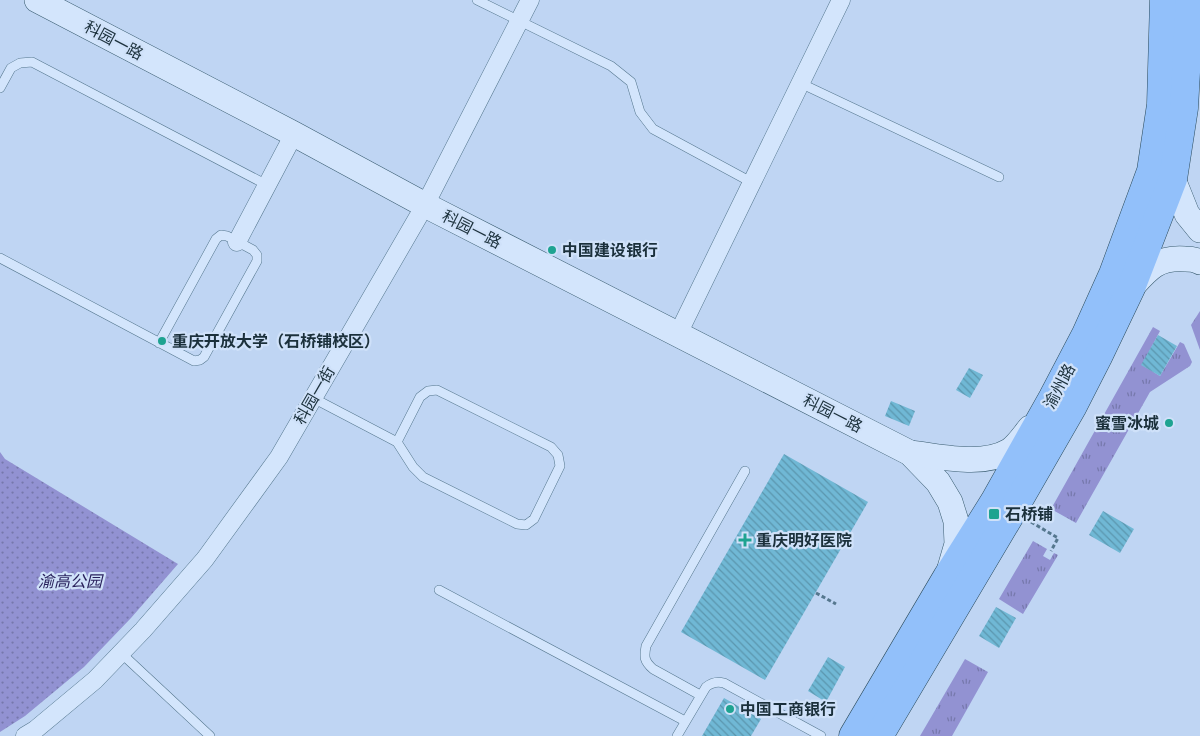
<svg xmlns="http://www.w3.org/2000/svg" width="1200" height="736" viewBox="0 0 1200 736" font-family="Spectral,'Noto Sans SC',serif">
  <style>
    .grass { fill: url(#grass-tufts) }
    .park { fill: url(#park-dots) }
    .building { fill: url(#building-back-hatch) }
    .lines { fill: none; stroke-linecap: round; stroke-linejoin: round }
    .lane-casing { stroke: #55778e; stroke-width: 10 }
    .street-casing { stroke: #55778e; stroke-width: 19 }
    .secondary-casing { stroke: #385b6f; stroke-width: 26 }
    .primary-casing { stroke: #2a4a5b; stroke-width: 29 }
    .path { stroke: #55778e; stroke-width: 3; stroke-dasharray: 4 2.5; stroke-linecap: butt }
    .lane { stroke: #d3e5fc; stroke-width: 9 }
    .street { stroke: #d3e5fc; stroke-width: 18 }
    .secondary { stroke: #d3e5fc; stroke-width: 25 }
    .primary { stroke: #92c0fa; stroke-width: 28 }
    .poi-dot { fill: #1ea391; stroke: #cfe1f9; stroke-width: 2 }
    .labels { text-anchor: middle; stroke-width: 4.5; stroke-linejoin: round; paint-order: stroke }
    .street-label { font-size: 16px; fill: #1b303b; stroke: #cfe1f9 }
    .poi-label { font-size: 16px; font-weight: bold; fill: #1b303b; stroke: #cfe1f9; text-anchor: start }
    .park-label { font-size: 16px; font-style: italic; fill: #271f5a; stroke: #cfe1f9 }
  </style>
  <defs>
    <pattern id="grass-tufts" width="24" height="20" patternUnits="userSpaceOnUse" patternTransform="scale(1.25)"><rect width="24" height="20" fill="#9292d2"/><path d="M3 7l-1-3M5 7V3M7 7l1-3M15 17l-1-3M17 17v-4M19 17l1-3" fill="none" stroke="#7678ac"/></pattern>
    <pattern id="park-dots" width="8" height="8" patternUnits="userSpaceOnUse" patternTransform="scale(1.25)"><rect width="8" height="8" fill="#9292d2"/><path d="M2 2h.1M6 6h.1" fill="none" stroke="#7678ac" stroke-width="1.8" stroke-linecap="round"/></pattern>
    <pattern id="building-back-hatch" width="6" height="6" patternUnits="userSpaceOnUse" patternTransform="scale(1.25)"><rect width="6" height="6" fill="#70b8d5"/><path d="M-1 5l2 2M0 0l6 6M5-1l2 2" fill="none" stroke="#5b96ae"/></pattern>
  </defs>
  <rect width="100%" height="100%" fill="#bfd5f3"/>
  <g class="grass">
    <path d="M1200 311V350L1191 325Z"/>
    <path d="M1153 327 1160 331 1142 365 1160 376 1180 342 1184 344 1192 362 1190 366 1150 392 1076 523 1051 509Z"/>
    <path d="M1033 541 1047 549 1043 556 1050 560 1054 553 1058 555 1023 614 999 599Z"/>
    <path d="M965 659 988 672 952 736H920Z"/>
  </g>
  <path class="park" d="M0 452 5 459 178 564 131 618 84 667 25 716 0 732Z"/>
  <g class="building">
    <path d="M1158 335 1177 346 1160 376 1141 365Z"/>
    <path d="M969 368 983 375 970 398 956 390Z"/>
    <path d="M891 401 915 411 909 426 885 416Z"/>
    <path d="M784 454 868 502 765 680 681 632Z"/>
    <path d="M1103 511 1134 529 1120 553 1089 535Z"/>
    <path d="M996 607 1016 618 999 648 979 636Z"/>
    <path d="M828 657 845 667 826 702 808 691Z"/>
    <path d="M724 698 761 719 751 736H702Z"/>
  </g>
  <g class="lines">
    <g class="lane-casing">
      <g id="lane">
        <path d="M477 0 611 66 631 82 640 112 653 129 751 182"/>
        <path d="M800 83 999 177"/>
        <path d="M0 88 11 68 20 63 32 62 267 185"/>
        <path d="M0 258 194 361 200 360 204 357 257 261V255L253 250 227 236 221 235 216 239 159 343"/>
        <path d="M313 398 397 442 413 467 423 477 517 524 526 525 534 519 560 466 558 455 551 447 437 390 428 391 420 397 397 442"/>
        <path d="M439 590 685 721"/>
        <path d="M121 653 210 736"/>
        <path d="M700 695 653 669C644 661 644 657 646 646L745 471"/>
        <path d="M677 736 706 687C712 682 717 681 724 683L821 736"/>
      </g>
    </g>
    <g class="street-casing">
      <g id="street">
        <path d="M237 242 294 134"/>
        <path d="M678 334 841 0"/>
        <path d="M25 736 35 730 95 680 143 630 205 559 279 457 425 205 530 0"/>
      </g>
    </g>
    <g class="secondary-casing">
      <g id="secondary">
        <path d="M37 0 294 134 425 205 910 453 938 482 950 502 956 521 957 544 950 568"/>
        <path d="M1173 179 1187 214 1200 230"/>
        <path d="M1131 288C1148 269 1157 257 1185 259 1190 259 1195 259 1200 262"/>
        <path d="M910 453C940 456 982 467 1009 451 1017 446 1024 435 1030 428"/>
      </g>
    </g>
    <g class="primary-casing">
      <g id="primary">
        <path d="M853 736 947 577 994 502 1053 397 1086 334 1113 274 1151 171 1161 105 1164 0"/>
        <path d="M879 736 1012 512 1073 406 1098 357 1131 288 1173 179 1184 108 1190 0"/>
      </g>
    </g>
    <g class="path">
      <path d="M1031 522 1058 538 1051 551"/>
      <path d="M816 593 836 604"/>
    </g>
    <use href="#lane" class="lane"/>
    <use href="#street" class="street"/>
    <use href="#secondary" class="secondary"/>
    <use href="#primary" class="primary"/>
  </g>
  <g class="poi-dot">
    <circle cx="552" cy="250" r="5"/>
    <circle cx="162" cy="341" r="5"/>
    <circle cx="1169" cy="423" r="5"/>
    <rect x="988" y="508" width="12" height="12" rx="2.5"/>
    <path d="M742.5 532.5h5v5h5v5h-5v5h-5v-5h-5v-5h5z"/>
    <circle cx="730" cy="709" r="5"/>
  </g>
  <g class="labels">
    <g class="street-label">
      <text transform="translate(114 40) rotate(28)" y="6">科园一路</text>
      <text transform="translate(472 229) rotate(27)" y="6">科园一路</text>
      <text transform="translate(1059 386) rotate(-62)" y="6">渝州路</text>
      <text transform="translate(314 395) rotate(-60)" y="6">科园一街</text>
      <text transform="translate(833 413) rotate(27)" y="6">科园一路</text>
    </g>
    <g class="poi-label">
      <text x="562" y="256">中国建设银行</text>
      <text x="172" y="347">重庆开放大学（石桥铺校区）</text>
      <text x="1159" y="429" text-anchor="end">蜜雪冰城</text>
      <text x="1005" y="520">石桥铺</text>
      <text x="756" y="546">重庆明好医院</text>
      <text x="740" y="715">中国工商银行</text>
    </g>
    <g class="park-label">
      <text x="70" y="587">渝高公园</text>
    </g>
  </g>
</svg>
